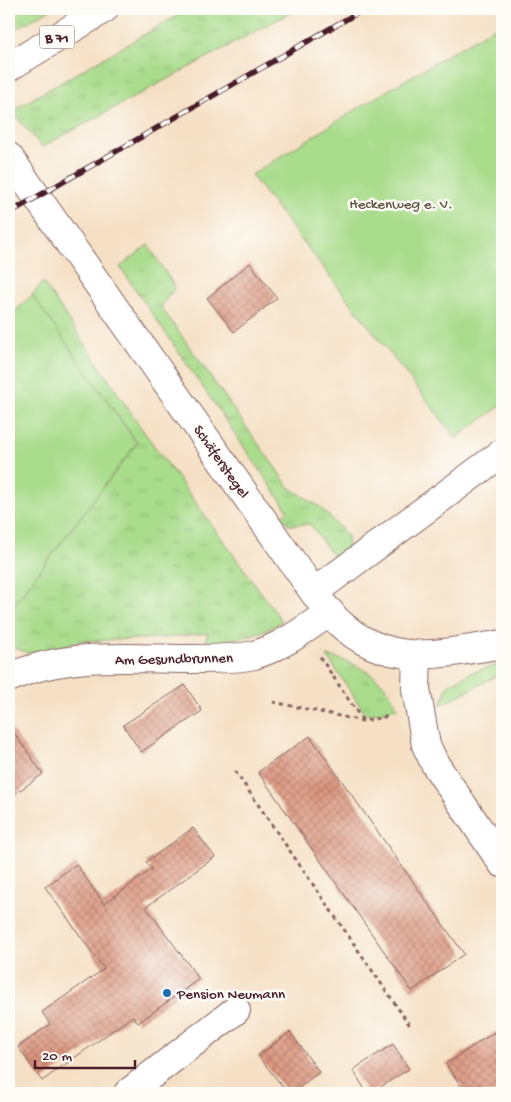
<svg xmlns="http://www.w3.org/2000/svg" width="511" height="1102" viewBox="0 0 511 1102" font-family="'Gochi Hand',sans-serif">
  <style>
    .grass { fill: url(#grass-tufts); stroke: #7a7e5b }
    .garden { fill: #a9dc8b; stroke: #7a7e5b }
    .building { fill: url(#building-cross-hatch) }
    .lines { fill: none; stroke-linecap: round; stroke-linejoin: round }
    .minor-casing { stroke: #866361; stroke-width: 30 }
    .major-casing { stroke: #866361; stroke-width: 30 }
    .path { stroke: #866361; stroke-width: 3; stroke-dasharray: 4 4; stroke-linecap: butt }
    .minor { stroke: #fff; stroke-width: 28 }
    .major { stroke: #fff; stroke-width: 28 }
    .rail-casing { stroke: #4a1f2b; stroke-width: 5.5 }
    .rail { stroke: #fdfcf7; stroke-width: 4; stroke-dasharray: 11; stroke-linecap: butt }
    .poi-dot { fill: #1f6fb2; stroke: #fdfcf7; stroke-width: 2 }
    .labels { text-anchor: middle; stroke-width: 5; stroke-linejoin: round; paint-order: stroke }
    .shield { fill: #fdfcf7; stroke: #806168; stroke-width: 1 }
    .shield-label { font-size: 14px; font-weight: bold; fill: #4a1f2b }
    .park-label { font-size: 15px; fill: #665848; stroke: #fdfcf7 }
    .street-label { font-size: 15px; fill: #4a1f2b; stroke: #fdfcf7 }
    .poi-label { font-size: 15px; fill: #4a1f2b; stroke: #fdfcf7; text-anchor: start }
  </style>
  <defs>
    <pattern id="grass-tufts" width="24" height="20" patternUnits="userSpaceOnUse" patternTransform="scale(1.25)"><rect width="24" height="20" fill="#a9dc8b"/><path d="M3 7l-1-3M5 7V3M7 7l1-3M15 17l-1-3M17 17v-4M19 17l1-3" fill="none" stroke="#93bc78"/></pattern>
    <pattern id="building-cross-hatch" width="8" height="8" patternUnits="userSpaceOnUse" patternTransform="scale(1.25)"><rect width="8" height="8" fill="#dc957d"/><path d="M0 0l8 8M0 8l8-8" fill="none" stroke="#b47967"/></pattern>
  </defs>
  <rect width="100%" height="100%" fill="#fdfcf7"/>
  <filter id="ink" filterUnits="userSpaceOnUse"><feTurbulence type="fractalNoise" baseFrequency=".02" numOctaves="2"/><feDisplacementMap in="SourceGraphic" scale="10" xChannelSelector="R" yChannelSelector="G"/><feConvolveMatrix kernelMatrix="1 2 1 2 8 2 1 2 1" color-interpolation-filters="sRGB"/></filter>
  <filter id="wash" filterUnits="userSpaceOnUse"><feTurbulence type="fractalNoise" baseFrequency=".0096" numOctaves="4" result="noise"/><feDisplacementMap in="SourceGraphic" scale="20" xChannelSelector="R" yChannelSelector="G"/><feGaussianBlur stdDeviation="1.12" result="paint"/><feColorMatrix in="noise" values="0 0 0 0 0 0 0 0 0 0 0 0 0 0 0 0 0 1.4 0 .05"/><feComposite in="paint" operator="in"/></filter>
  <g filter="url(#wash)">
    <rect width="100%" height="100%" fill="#f5e0c5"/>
    <g class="grass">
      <path d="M9 9H51L9 33Z"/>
      <path d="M189 9H297L42 147 11 111Z"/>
      <path d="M148 245 175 287 161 307 289 487 321 508 347 535 348 547 335 559 310 524 289 525 281 516 288 511 120 267Z"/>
      <path d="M43 282 144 432 282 621C259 637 232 639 205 644L208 633 163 638 79 641 34 655 9 646V611L137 443 32 295Z"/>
      <path d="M327 656C348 660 367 669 383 684 389 690 393 700 398 708L366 715Z"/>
      <path d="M502 664V673L441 705 448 685 472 672Z"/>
    </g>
    <g class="garden">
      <path d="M502 23V405L456 438 251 175 368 102Z"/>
      <path d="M32 295 137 443 9 611V317Z"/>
    </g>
    <g id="blocks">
      <g class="building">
        <path d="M250 263 277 298 234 332 207 298Z"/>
        <path d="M185 685 202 711 141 752 123 725Z"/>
        <path d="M9 726 43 774 9 798Z"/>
        <path d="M310 736 464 954 412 991 258 772Z"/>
        <path d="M193 828 215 857 146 907 199 979 138 1023 133 1016 42 1081 18 1047 50 1024 42 1012 104 969 45 887 76 864 104 904 152 869 146 862Z"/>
        <path d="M502 1027V1093H466L446 1064Z"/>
        <path d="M290 1032 319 1072 292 1093H288L258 1056Z"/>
        <path d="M393 1044 409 1069 371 1093H367L353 1070Z"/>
      </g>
    </g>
  </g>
  <g filter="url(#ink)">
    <use href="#blocks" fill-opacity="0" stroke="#866361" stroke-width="1"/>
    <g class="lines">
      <g class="minor-casing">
        <g id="minor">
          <path d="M314 592 502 453"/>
          <path d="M417 655 416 689 426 745 435 764 502 863"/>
          <path d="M9 678C65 651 132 659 193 659 210 659 237 659 254 655 282 647 305 629 330 612"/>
          <path d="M128 1093 236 1010"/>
        </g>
      </g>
      <g class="major-casing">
        <g id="major">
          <path d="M9 67 104 9"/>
          <path d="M9 157 291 560C304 577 315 596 329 612 379 670 436 655 502 644"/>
        </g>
      </g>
      <g class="path">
        <path d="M320 657 363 721"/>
        <path d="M273 702 363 721 389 716"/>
        <path d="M235 771 411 1027"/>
      </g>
      <use href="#minor" class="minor"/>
      <use href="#major" class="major"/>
      <g class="rail-casing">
        <path id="rail" d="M9 213 364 9"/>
      </g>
      <use href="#rail" class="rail"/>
    </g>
  </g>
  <circle class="poi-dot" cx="167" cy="993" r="5"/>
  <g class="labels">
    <rect class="shield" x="39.5" y="25.5" width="35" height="23" rx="4"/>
    <g class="shield-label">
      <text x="57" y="42">B 71</text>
    </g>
    <g class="park-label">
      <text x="401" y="208">Heckenweg e. V.</text>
    </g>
    <g class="street-label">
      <text transform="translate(222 461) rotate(55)" y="5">Schäferstegel</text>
      <text transform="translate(174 658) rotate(-1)" y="5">Am Gesundbrunnen</text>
    </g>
    <g class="poi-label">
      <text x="177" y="998">Pension Neumann</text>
    </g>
  </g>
  <rect width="511" height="1102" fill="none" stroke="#fdfcf7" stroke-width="30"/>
  <path d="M35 1060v8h100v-8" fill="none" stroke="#4a1f2b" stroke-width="2.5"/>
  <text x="42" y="1060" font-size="15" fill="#4a1f2b" stroke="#fdfcf7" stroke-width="4" paint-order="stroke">20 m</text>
</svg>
